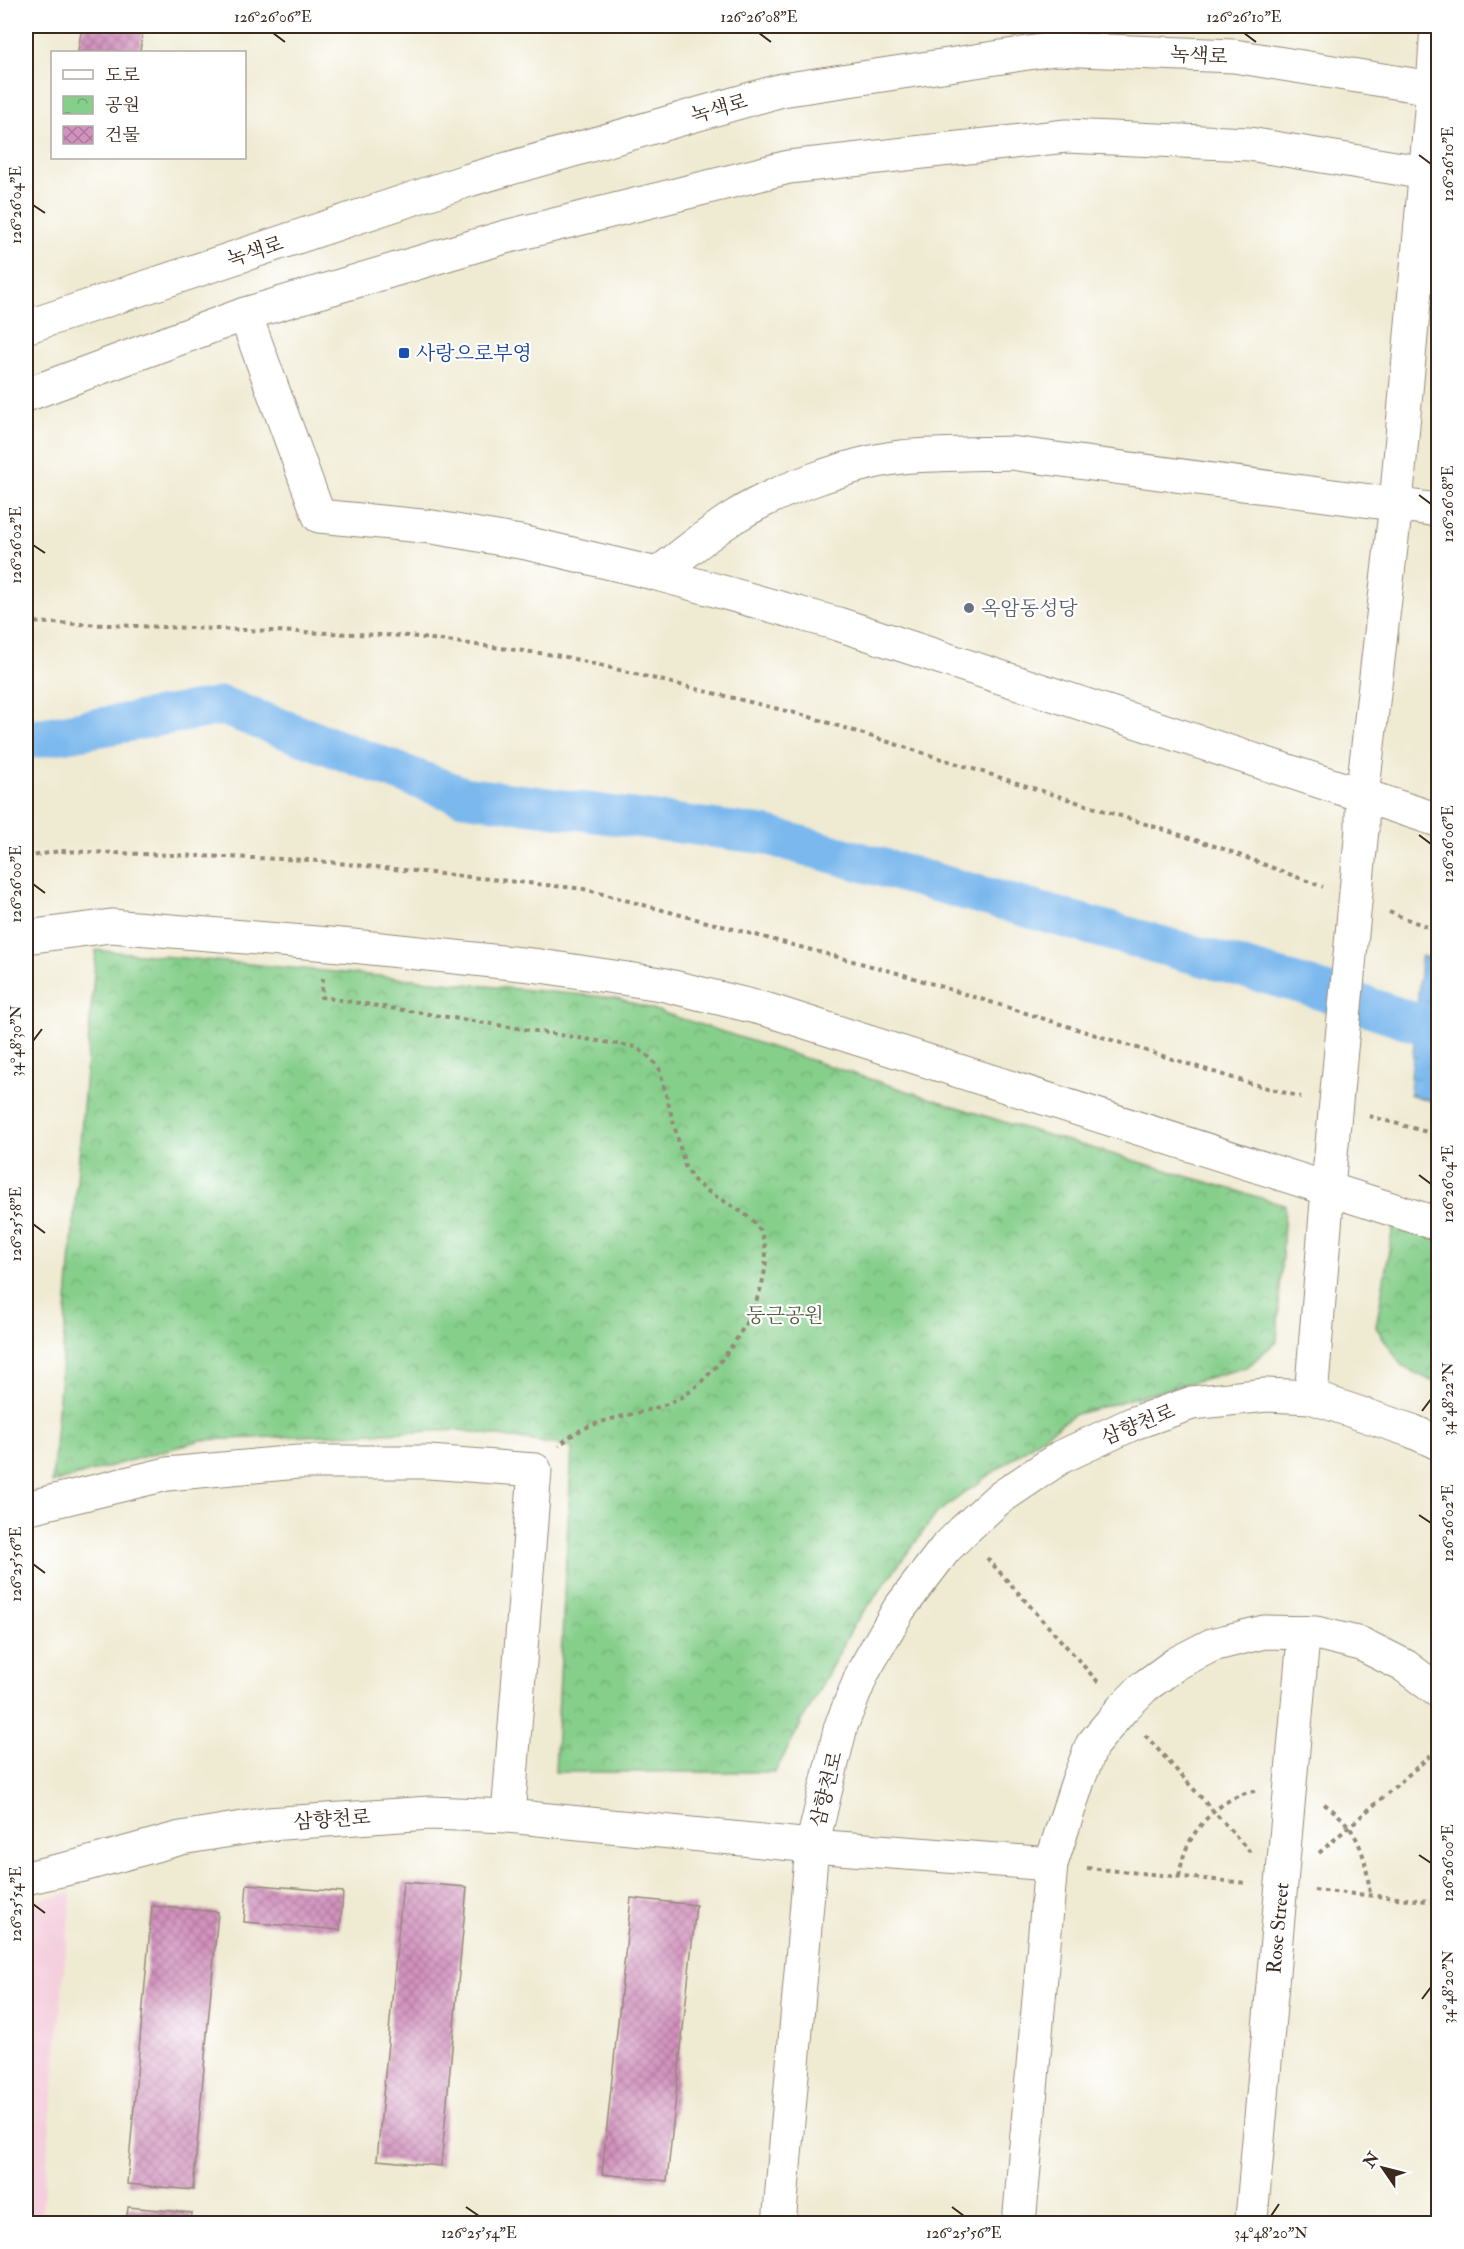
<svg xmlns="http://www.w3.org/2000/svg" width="1464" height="2249" viewBox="0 0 1464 2249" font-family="'IM FELL Double Pica','Noto Serif KR',serif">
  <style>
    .built { fill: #f4cfdd }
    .park { fill: url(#park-crowns); stroke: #607c54; stroke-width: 1.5 }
    .water { fill: url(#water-ripples); stroke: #5a7186; stroke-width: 1.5 }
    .pier { fill: #efead2 }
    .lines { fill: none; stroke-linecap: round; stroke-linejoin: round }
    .canal { stroke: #7ab8ed; stroke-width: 39 }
    .building { fill: url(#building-cross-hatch) }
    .pedestrian-casing { stroke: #958a78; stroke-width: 34 }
    .minor-casing { stroke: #958a78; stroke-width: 35 }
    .tertiary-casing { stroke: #958a78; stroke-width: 35 }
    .secondary-casing { stroke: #958a78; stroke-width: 35 }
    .path { stroke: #958a78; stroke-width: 4; stroke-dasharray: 4.5 4.5; stroke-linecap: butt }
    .pedestrian { stroke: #fff; stroke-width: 32 }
    .minor { stroke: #fff; stroke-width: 33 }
    .tertiary { stroke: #fff; stroke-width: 33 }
    .secondary { stroke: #fff; stroke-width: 33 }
    .tertiary-bridge-casing { stroke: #958a78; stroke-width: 35; stroke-linecap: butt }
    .tertiary-bridge { stroke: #fff; stroke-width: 33 }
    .ticks { fill: none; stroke: #3b2a1e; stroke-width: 2 }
    .transit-dot { fill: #1a4fb4; stroke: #fff; stroke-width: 2 }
    .worship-dot { fill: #6b7280; stroke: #fff; stroke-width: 2 }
    .labels { text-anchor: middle; stroke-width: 4.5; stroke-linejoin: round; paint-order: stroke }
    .street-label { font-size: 20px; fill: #3b2a1e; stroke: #fff }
    .transit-label { font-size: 20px; fill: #164399; stroke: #fff; text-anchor: start }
    .worship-label { font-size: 20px; fill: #5b616d; stroke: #fff; text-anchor: start }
    .park-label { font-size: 20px; fill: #525c3f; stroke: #fff }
    .neatline { fill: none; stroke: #3b2a1e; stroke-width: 2 }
    .ticks-label { font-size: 15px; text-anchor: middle; fill: #3b2a1e }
  </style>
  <defs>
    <pattern id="park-crowns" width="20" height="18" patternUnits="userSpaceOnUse" patternTransform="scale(1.5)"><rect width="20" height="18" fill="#86cf8b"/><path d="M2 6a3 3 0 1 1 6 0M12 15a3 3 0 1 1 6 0" fill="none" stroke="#6fa871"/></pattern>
    <pattern id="water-ripples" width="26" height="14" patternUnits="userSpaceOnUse" patternTransform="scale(1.5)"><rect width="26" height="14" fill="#7ab8ed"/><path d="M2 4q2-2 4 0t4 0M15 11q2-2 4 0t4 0" fill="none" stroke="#6596bf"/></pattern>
    <pattern id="building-cross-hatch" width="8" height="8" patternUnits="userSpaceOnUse" patternTransform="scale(1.5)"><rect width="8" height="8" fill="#d292be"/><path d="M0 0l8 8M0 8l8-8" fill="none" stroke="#ac779a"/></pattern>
  </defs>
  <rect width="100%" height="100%" fill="#fff"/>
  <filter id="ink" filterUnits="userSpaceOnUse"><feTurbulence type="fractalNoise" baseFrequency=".0167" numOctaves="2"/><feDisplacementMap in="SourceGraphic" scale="12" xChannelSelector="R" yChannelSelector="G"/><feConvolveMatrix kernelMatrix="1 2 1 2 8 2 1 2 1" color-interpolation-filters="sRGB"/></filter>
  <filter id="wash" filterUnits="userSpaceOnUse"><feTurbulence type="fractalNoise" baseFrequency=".008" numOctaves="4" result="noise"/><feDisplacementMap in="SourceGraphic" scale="24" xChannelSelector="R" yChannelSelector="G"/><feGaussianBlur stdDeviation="1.35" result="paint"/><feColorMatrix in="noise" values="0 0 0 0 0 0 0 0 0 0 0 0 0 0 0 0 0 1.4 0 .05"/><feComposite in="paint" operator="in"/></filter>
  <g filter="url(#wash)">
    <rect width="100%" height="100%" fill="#efead2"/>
    <path class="built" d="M71 1893 41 2223H26V1902Z"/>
    <g class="park">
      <path d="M96 950 617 998 1010 1124 1285 1205 1277 1341 1247 1367 1073 1415 937 1513 854 1625 775 1772H555L572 1447 460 1430 201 1440 52 1483Z"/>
      <path d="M1394 1221 1438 1235V1384L1403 1367 1376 1327Z"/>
    </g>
    <path class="water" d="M1421 956 1438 962V1103L1409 1094Z"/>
    <path class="pier" d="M1421 953 1409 1094 1408 1097 1406 1093 1418 956Z"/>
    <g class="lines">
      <path class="canal" d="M26 740 222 706 463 796 765 835 1307 986 1438 1030"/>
    </g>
    <g id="blocks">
      <g class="building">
        <path d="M82 26H143L140 52H78Z"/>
        <path d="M403 1882 467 1887 441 2166 377 2160Z"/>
        <path d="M247 1884 343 1892 340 1930 244 1922Z"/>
        <path d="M631 1898 696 1905 667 2181 602 2174Z"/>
        <path d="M152 1906 218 1912 193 2190 127 2184Z"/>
        <path d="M128 2207 192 2213 191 2224H126Z"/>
      </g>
    </g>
  </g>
  <g filter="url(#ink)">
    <use href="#blocks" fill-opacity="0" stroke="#958a78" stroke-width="1.5"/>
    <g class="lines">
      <g class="pedestrian-casing">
        <g id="pedestrian">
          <path id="s1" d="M1251 2224 1304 1632"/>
        </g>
      </g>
      <g class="minor-casing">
        <g id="minor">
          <path d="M1433 88 1437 26"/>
          <path d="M245 314 319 516 432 527 526 543 657 574 838 624 1438 820"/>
          <path d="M657 574C682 556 707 534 734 517 777 490 851 463 901 457 938 454 974 454 1011 453L1438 510"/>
          <path d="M26 937 111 926 353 946 540 966 661 984 768 1010 1438 1224"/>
          <path d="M26 1508 167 1474 298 1462H429L535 1470 508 1816"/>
          <path d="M812 1846 1051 1864"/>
          <path d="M1019 2224 1051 1864 1078 1781 1092 1745 1122 1709 1144 1687 1177 1663 1212 1645 1264 1632 1316 1633 1361 1644 1405 1666 1438 1691"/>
        </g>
      </g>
      <g class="tertiary-casing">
        <g id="tertiary">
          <path d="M1362 829V797L1396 504 1433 88"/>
          <path d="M1311 1397 1330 1165"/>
          <path d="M26 1878 79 1866 181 1838 268 1824 430 1813 508 1816 812 1846"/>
          <path d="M779 2224 812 1846 841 1726 863 1672 899 1609 945 1549 963 1531 997 1500 1061 1457 1134 1423 1192 1403 1266 1395 1311 1397 1412 1431 1438 1443"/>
        </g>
      </g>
      <g class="secondary-casing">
        <g id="secondary">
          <path d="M26 327 469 180 782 90 1055 49 1234 56 1438 89"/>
          <path d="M26 395 245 314 505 237 789 167 1066 136 1249 144 1438 175"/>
        </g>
      </g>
      <g class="path">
        <path d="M26 622 409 636 562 656 807 716 1221 848 1323 887"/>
        <path d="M26 857 60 851 309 860 584 889 901 974 1249 1083 1301 1097"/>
        <path d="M1389 912 1438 931"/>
        <path d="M323 978 321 997 636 1047 648 1056 659 1068 685 1166C688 1170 690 1174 692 1178 709 1198 748 1208 760 1231 786 1280 720 1379 676 1400 637 1419 591 1414 559 1446"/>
        <path d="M1369 1116 1438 1135"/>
        <path d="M987 1558 1098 1682"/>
        <path d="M1145 1735 1250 1852"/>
        <path d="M1324 1804C1359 1827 1366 1856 1370 1895"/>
        <path d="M1319 1853 1438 1749"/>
        <path d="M1087 1868 1247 1883"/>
        <path d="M1179 1876C1181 1866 1183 1855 1188 1845 1200 1820 1228 1794 1256 1791"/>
        <path d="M1314 1890 1438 1902"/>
      </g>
      <use href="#pedestrian" class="pedestrian"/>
      <use href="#minor" class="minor"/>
      <use href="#tertiary" class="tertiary"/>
      <use href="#secondary" class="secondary"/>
      <g class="tertiary-bridge-casing">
        <path id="tertiary-bridge" d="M1330 1165 1362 829"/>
      </g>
      <use href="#tertiary-bridge" class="tertiary-bridge"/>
    </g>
  </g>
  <path class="ticks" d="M273 33 285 42M759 33 771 42M1244 33 1256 42M1419 155 1431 164M33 205 45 213M1419 495 1431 504M33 545 45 553M1419 835 1431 844M33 884 45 893M33 1041 42 1029M1419 1175 1431 1184M33 1224 45 1233M1422 1411 1431 1399M1419 1515 1431 1523M33 1564 45 1573M1419 1855 1431 1863M33 1904 45 1913M1422 1999 1431 1987M466 2207 479 2216M952 2207 964 2216M1271 2216 1279 2204"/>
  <rect class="transit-dot" x="398" y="347" width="12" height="12" rx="3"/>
  <circle class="worship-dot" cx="969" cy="608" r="6"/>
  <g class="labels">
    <g class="street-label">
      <text transform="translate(1199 55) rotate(3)" y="7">녹색로</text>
      <text transform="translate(719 108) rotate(-16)" y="7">녹색로</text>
      <text transform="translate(255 251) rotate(-18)" y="7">녹색로</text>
      <text transform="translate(1138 1424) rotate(-22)" y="7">삼향천로</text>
      <text transform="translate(826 1789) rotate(-76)" y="7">삼향천로</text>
      <text transform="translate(332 1819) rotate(-4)" y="7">삼향천로</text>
      <text dy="7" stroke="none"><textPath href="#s1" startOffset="297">Rose Street</textPath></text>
    </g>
    <g class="transit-label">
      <text x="416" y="360">사랑으로부영</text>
    </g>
    <g class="worship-label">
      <text x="981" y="615">옥암동성당</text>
    </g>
    <g class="park-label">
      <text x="785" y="1322">둥근공원</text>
    </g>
  </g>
  <rect width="1464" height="2249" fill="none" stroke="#fff" stroke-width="66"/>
  <rect x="51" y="51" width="195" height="108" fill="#ffffff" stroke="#b1aaa5" stroke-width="1.5"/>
  <rect x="63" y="70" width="30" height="9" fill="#ffffff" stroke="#b1aaa5" stroke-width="1.5"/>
  <text x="105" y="81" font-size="18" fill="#3b2a1e">도로</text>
  <rect x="63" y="96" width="30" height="18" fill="url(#park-crowns)" stroke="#b1aaa5" stroke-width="1.5"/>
  <text x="105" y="111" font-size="18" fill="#3b2a1e">공원</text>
  <rect x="63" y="126" width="30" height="18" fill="url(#building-cross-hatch)" stroke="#b1aaa5" stroke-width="1.5"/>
  <text x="105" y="141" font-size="18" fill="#3b2a1e">건물</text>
  <g transform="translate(1383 2168) rotate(305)" stroke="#ffffff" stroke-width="4.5" paint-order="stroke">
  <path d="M0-4.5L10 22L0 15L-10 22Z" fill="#3b2a1e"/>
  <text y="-9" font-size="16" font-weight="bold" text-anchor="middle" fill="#3b2a1e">N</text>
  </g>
  <rect x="33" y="33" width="1398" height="2183" class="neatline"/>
  <g class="ticks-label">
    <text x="273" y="22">126°26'06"E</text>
    <text x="759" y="22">126°26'08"E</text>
    <text x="1244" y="22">126°26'10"E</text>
    <text transform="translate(1448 164) rotate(-90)" y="5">126°26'10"E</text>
    <text transform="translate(16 205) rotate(-90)" y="5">126°26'04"E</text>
    <text transform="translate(1448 504) rotate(-90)" y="5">126°26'08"E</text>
    <text transform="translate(16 545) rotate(-90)" y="5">126°26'02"E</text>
    <text transform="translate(1448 844) rotate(-90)" y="5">126°26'06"E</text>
    <text transform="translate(16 884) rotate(-90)" y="5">126°26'00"E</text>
    <text transform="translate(16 1041) rotate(-90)" y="5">34°48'30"N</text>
    <text transform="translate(1448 1184) rotate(-90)" y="5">126°26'04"E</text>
    <text transform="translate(16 1224) rotate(-90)" y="5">126°25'58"E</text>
    <text transform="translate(1448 1399) rotate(-90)" y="5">34°48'22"N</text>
    <text transform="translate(1448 1523) rotate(-90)" y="5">126°26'02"E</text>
    <text transform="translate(16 1564) rotate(-90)" y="5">126°25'56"E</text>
    <text transform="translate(1448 1863) rotate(-90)" y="5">126°26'00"E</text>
    <text transform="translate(16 1904) rotate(-90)" y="5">126°25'54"E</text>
    <text transform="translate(1448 1987) rotate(-90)" y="5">34°48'20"N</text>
    <text x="479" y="2238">126°25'54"E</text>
    <text x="964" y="2238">126°25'56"E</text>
    <text x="1271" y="2238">34°48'20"N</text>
  </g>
</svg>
